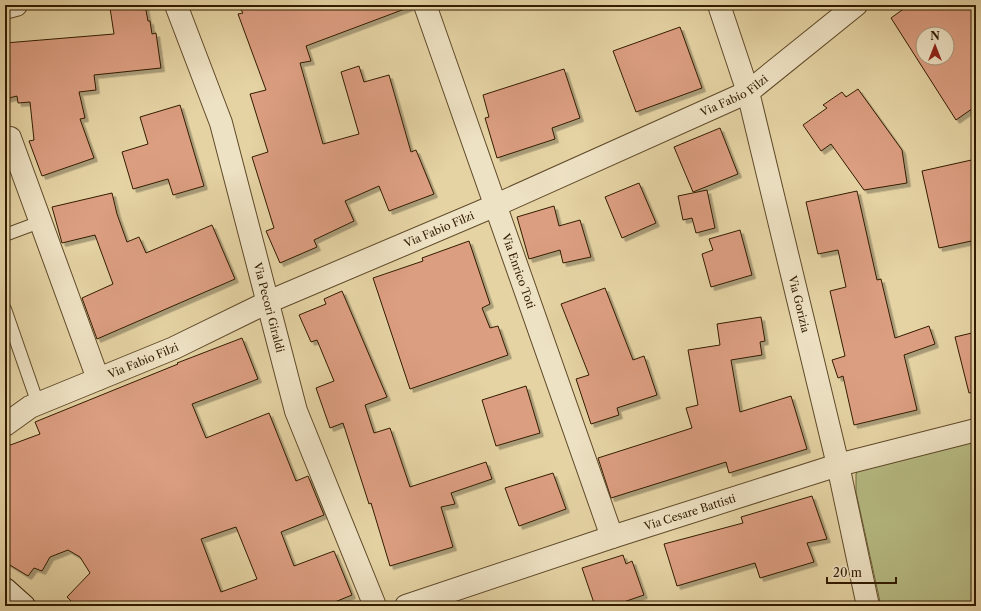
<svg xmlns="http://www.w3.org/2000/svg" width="981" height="611" viewBox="0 0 981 611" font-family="'Libre Caslon Text',serif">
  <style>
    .park { fill: #b7bb84; stroke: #746c42 }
    .building { fill: #dc9e81; stroke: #321c00; fill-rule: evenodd; filter: url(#shadow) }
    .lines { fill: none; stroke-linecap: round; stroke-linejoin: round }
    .lane-casing { stroke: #5f4a29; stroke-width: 14 }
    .street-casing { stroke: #5f4a29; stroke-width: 24 }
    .secondary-casing { stroke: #321c00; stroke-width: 24 }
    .lane { stroke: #eee2c4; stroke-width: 12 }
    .street { stroke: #eee2c4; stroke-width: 22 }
    .secondary { stroke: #eee2c4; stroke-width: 22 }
    .labels { text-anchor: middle; stroke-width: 3; stroke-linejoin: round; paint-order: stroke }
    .street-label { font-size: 11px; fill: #321c00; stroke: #eee2c4 }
  </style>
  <defs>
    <filter id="shadow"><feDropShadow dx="3.5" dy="3.5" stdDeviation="0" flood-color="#0004"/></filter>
  </defs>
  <rect width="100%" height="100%" fill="#e5d3a4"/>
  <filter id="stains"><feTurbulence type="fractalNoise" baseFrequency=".005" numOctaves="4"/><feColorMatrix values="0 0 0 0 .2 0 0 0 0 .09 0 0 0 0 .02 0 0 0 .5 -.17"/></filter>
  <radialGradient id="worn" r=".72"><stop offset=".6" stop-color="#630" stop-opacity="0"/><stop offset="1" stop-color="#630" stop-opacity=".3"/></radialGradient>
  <path class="park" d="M972 441 976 443V606H881L856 492V474L861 466Z"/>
  <g class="building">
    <path d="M136 5H145L148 21H150L152 34 156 33 161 68 94 75 96 90 79 92 85 118 80 119 94 158 42 176 29 141 34 140 30 102 18 103 17 96 5 99V43L114 34 110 8Z"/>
    <path d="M254 5H409L410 7 306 46 311 61 300 63 323 144 359 134 341 72 359 66 364 82 389 75 411 152 416 150 434 194 389 211 379 186 345 201 354 221 314 240 317 247 280 263 266 231 274 228 252 157 268 152 250 94 266 90 238 14 243 13 241 10Z"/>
    <path d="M909 5H976V106L956 120 891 18ZM923 34H947V58H923Z"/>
    <path d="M680 27 702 88 636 112 613 51Z"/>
    <path d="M564 69 580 118 552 128 555 139 497 158 485 118 489 117 483 95Z"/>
    <path d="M858 89 902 150 907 183 864 190 831 144 821 151 803 125 827 108 823 105 842 92 846 97Z"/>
    <path d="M180 105 204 186 173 195 168 179 133 189 122 152 148 144 140 117Z"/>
    <path d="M720 128 738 174 693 192 674 147Z"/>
    <path d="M976 159V240L939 248 922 171Z"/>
    <path d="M639 183 656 223 622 238 605 197Z"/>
    <path d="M707 190 715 228 696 233 692 218 683 220 678 196Z"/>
    <path d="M857 191 877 280 881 279 895 338 929 326 935 344 904 355 917 410 854 425 843 376 838 378 832 360 845 356 830 291 846 287 838 250 818 254 806 202Z"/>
    <path d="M112 193 117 214 127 242 139 237 146 253 212 225 235 279 97 339 82 298 113 284 95 235 62 243 52 207Z"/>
    <path d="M554 206 559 226 580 220 591 257 563 263 560 250 529 259 517 217Z"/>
    <path d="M740 230 752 275 711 287 702 254 713 250 709 239Z"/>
    <path d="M469 241 490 304 482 308 490 328 498 326 508 355 410 389 373 278 423 261 422 258Z"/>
    <path d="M605 288 633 360 644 356 657 395 617 408 619 415 591 424 576 379 589 375 561 304Z"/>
    <path d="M342 291 387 397 365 405 374 433 390 428 410 487 486 462 492 479 451 493 455 504 441 507 453 547 390 566 371 503 369 504 343 423 330 428 316 388 334 381 317 340 311 342 299 315 326 304 324 299Z"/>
    <path d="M761 317 765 341 760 342 762 355 731 360 740 412 791 396 807 449 729 473 726 462 611 498 598 458 692 428 686 408 698 405 688 350 720 345 717 324Z"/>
    <path d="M976 332V392L969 393 955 337Z"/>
    <path d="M242 338 258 379 192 404 206 438 269 413 296 481 308 476 324 515 281 532 294 566 334 551 352 595 325 606H76L67 597 90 573 80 557 68 550 50 557 42 571 34 568 28 576 5 562V447L40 434 35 422 178 364 177 363ZM236 527 257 579 221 592 201 539Z"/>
    <path d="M526 386 540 433 496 446 482 400Z"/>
    <path d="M553 473 566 509 519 526 505 488Z"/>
    <path d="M812 496 827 539 807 543 814 562 760 578 755 563 677 586 664 544 743 523 741 517Z"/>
    <path d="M623 555 626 564 632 561 644 595 612 606H595L582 568Z"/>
  </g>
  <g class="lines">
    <g class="lane-casing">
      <g id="lane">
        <path d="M5 235 40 222"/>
        <path d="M5 309 38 404"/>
      </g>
    </g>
    <g class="street-casing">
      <g id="street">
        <path id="s1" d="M176 5 221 123 296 411 375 606"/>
        <path id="s2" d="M425 5 612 537"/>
        <path id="s3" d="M719 5 748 92 838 465 868 606"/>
        <path d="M5 8 16 5"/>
        <path d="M10 138 98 379"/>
        <path id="s4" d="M5 425 30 407 174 348 268 302 494 206 748 92 856 5"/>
        <path id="s5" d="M406 606 612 537 838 465 976 430"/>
      </g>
    </g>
    <g class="secondary-casing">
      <path id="secondary" d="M5 589 24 606"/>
    </g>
    <use href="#lane" class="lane"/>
    <use href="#street" class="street"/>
    <use href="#secondary" class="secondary"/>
  </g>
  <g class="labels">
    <g class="street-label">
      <text dy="4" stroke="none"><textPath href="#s4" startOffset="801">Via Fabio Filzi</textPath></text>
      <text dy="4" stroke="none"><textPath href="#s4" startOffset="477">Via Fabio Filzi</textPath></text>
      <text dy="4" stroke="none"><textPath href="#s2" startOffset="282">Via Enrico Toti</textPath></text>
      <text dy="4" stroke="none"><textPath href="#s3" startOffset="310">Via Gorizia</textPath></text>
      <text dy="4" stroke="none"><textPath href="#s1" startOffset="317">Via Pecori Giraldi</textPath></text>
      <text dy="4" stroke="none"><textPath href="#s4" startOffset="153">Via Fabio Filzi</textPath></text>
      <text dy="4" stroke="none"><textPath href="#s5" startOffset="299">Via Cesare Battisti</textPath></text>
    </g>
  </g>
  <rect width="981" height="611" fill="none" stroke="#e5d3a4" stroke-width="20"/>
  <rect x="6" y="6" width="969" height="599" fill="none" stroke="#321c00" stroke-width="2"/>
  <rect x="10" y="10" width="961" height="591" fill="none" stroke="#321c00"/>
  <g transform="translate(935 46)"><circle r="19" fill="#eee2c4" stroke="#a39376"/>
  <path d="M0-3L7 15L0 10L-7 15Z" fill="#8f2418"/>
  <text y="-6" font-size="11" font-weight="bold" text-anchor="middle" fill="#321c00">N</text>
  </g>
  <path d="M827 577v6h69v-6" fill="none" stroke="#321c00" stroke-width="2"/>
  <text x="833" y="577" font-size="12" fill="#321c00" stroke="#eee2c4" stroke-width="3" paint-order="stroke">20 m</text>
  <rect width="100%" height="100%" filter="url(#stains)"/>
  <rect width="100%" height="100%" fill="url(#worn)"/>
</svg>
